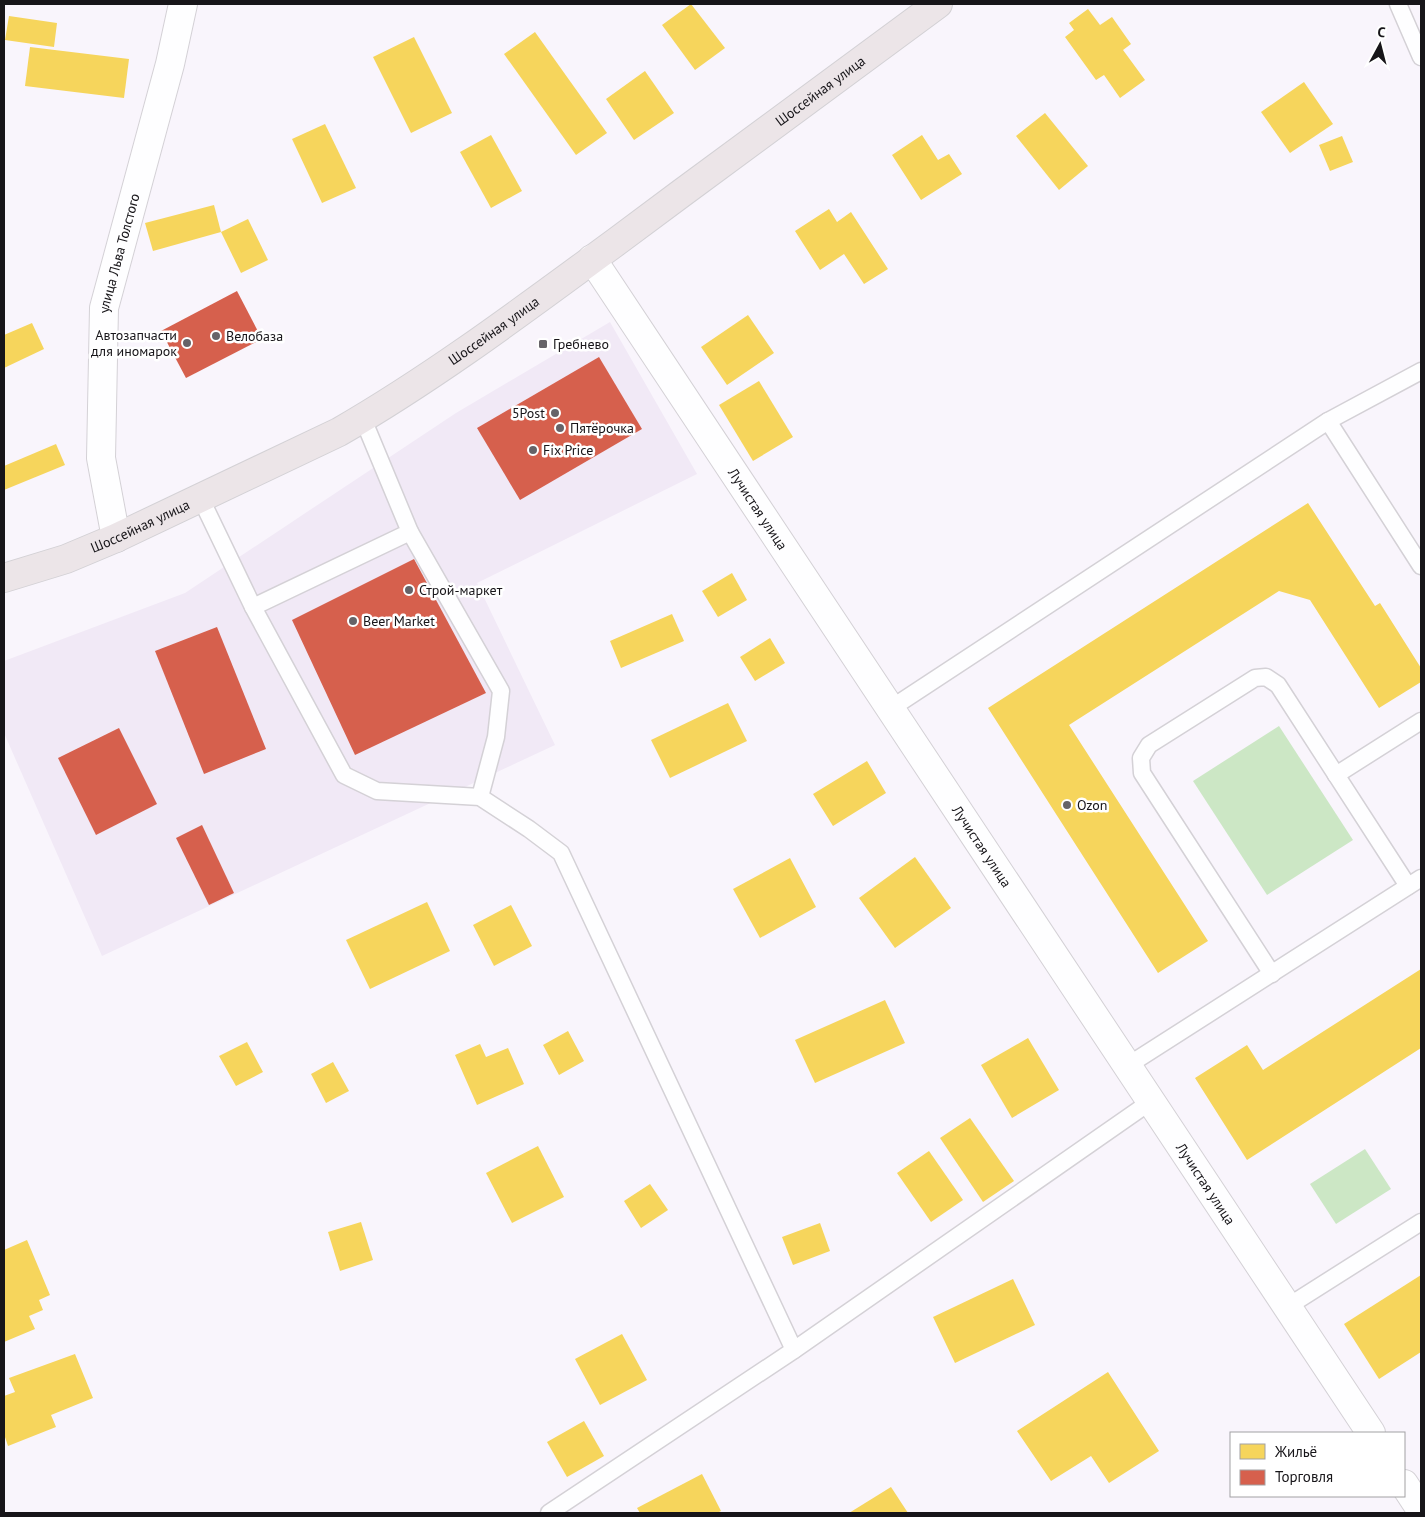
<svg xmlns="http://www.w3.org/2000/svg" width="1425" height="1517" viewBox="0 0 1425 1517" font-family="'PT Sans',sans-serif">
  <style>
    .built { fill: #f1e9f6 }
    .green { fill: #cce7c5 }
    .homes { fill: #f6d55c }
    .shops { fill: #d6604d }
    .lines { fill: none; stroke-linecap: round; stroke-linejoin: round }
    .service-casing { stroke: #d4d1d6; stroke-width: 19 }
    .minor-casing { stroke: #d4d1d6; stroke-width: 30 }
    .primary-casing { stroke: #d3d1d5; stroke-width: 30 }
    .service { stroke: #fefeff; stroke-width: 16 }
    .minor { stroke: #fefeff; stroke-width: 28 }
    .primary { stroke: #ece5e8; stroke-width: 28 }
    .poi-dot { fill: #666368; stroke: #fff; stroke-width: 2 }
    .labels { text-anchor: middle; stroke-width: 5; stroke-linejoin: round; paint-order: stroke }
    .street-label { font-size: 14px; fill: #171519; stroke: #fff }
    .poi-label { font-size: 14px; fill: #171519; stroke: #fff; text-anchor: start }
  </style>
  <rect width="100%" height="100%" fill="#f9f5fc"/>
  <path class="built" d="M610 322 697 474 477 583 555 745 102 956 4 733V661L185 593 456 413Z"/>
  <g class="green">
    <path d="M1279 726 1353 840 1267 895 1193 781Z"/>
    <path d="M1365 1149 1391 1189 1336 1224 1310 1184Z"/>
  </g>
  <g class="homes">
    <path d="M691 4 725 48 695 70 662 25Z"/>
    <path d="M1088 9 1100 25 1112 17 1131 44 1123 50 1145 80 1120 98 1104 75 1096 80 1065 37 1074 30 1069 23Z"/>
    <path d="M9 16 57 23 54 47 5 40Z"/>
    <path d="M535 32 607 133 576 155 504 54Z"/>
    <path d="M414 37 452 113 411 133 373 57Z"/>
    <path d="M30 47 129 59 124 98 25 86Z"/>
    <path d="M645 71 674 113 634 140 606 99Z"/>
    <path d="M1304 82 1333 124 1290 153 1261 112Z"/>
    <path d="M1045 113 1088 166 1059 190 1016 136Z"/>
    <path d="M325 124 356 188 322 203 292 139Z"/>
    <path d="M491 135 522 191 491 208 460 152Z"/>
    <path d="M922 135 938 160 949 154 962 174 921 200 892 155Z"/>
    <path d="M1342 136 1353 162 1330 171 1319 145Z"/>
    <path d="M214 205 221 232 153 251 145 223Z"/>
    <path d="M829 209 837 222 851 212 888 269 864 284 844 254 820 270 795 231Z"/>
    <path d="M248 219 268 260 241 273 221 232Z"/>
    <path d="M748 315 774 353 727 385 701 347Z"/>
    <path d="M32 323 44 349 4 368V335Z"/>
    <path d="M759 381 793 437 753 461 719 405Z"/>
    <path d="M56 444 65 465 4 490V466Z"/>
    <path d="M1308 503 1375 606 1380 603 1421 668V682L1379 708 1310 600 1279 591 1069 725 1208 941 1158 973 988 708Z"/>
    <path d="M732 573 747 600 718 617 702 591Z"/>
    <path d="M672 614 684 641 621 668 610 641Z"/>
    <path d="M770 638 785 663 755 681 740 657Z"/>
    <path d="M728 703 747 741 670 778 651 740Z"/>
    <path d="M867 761 886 793 833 826 813 794Z"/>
    <path d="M915 857 951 908 895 948 859 898Z"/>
    <path d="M790 858 816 907 760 938 733 889Z"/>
    <path d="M427 902 450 951 370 989 346 940Z"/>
    <path d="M511 905 532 946 494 966 473 925Z"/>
    <path d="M1421 969V1048L1247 1160 1195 1078 1247 1045 1263 1070Z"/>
    <path d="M885 1000 905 1043 815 1083 795 1040Z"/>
    <path d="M568 1031 584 1061 559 1075 543 1045Z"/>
    <path d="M1028 1038 1059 1090 1012 1118 981 1065Z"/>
    <path d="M247 1042 263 1072 236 1086 219 1056Z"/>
    <path d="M480 1044 486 1057 508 1048 524 1084 477 1105 455 1055Z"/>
    <path d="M333 1062 349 1091 326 1103 311 1074Z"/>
    <path d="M970 1118 1014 1181 983 1202 940 1138Z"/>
    <path d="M538 1146 564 1197 512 1223 486 1173Z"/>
    <path d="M929 1151 963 1200 931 1222 897 1173Z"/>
    <path d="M650 1184 668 1210 641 1228 624 1201Z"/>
    <path d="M361 1222 373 1260 340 1271 328 1232Z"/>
    <path d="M820 1223 830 1251 793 1265 782 1237Z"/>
    <path d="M27 1240 50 1295 39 1300 43 1310 29 1316 35 1329 4 1342V1250Z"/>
    <path d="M1421 1275V1352L1379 1379 1344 1324Z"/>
    <path d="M1013 1279 1035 1325 955 1363 933 1317Z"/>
    <path d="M622 1334 647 1380 600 1405 575 1359Z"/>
    <path d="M75 1354 93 1398 51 1415 56 1427 8 1446 4 1434V1396L15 1392 9 1378Z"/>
    <path d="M1108 1372 1159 1451 1109 1483 1091 1456 1051 1481 1017 1431Z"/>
    <path d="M584 1421 604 1456 567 1477 547 1442Z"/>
    <path d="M702 1474 721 1511 717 1513H640L637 1508Z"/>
    <path d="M891 1487 908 1513H849Z"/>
  </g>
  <g class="shops">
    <path d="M237 291 262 339 186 378 161 331Z"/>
    <path d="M599 357 642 429 520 500 477 428Z"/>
    <path d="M414 559 486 693 355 755 292 620Z"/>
    <path d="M217 627 266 749 204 774 155 651Z"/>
    <path d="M119 728 157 804 96 835 58 758Z"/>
    <path d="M202 825 234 893 209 905 176 838Z"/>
  </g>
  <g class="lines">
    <g class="service-casing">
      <g id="service">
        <path d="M1398 4 1421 57"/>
        <path d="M1328 421 1421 566"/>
        <path d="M201 499 253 607 410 532 363 419"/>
        <path d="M410 532 501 691 496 737 480 797"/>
        <path d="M253 607 344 775 377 791 480 797 529 829 561 853 794 1350"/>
        <path d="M890 709 1328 421 1421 371"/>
        <path d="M1336 775 1421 721"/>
        <path d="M1272 974 1142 773 1141 758 1149 745 1255 678 1266 677 1278 685 1408 886"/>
        <path d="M1127 1066 1421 878"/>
        <path d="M1287 1307 1421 1222"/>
        <path d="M549 1513 794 1350 1150 1102"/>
      </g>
    </g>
    <g class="minor-casing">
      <g id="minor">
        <path id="s1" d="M592 259 1371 1433"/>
        <path id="s2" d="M116 538 101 458 104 308 170 64 183 4"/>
        <path d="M1404 1484 1421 1510"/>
      </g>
    </g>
    <g class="primary-casing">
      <g id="primary">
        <path id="s3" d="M4 578 66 559 116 538 339 432C436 376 526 308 616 242 723 162 831 83 938 4"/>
      </g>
    </g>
    <use href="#service" class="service"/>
    <use href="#minor" class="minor"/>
    <use href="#primary" class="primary"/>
  </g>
  <g class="poi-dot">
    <circle cx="216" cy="336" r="5"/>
    <circle cx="187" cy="343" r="5"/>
    <rect x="538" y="339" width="10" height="10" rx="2.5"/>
    <circle cx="555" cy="413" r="5"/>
    <circle cx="560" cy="428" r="5"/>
    <circle cx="533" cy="450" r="5"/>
    <circle cx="409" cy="590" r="5"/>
    <circle cx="353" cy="621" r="5"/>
    <circle cx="1067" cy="805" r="5"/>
  </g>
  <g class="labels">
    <g class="street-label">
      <text dy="5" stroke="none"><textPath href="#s3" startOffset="956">Шоссейная улица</textPath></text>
      <text dy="5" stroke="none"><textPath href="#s2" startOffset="288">улица Льва Толстого</textPath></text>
      <text dy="5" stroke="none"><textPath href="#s3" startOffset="551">Шоссейная улица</textPath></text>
      <text dy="5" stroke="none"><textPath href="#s1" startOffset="300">Лучистая улица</textPath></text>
      <text dy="5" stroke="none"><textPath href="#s3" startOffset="146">Шоссейная улица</textPath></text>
      <text dy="5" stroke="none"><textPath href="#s1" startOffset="705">Лучистая улица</textPath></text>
      <text dy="5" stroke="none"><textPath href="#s1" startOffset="1110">Лучистая улица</textPath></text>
    </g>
    <g class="poi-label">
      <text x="177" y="340" text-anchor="end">Автозапчасти<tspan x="177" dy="16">для иномарок</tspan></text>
      <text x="226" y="341">Велобаза</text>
      <text x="553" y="349">Гребнево</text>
      <text x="545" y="418" text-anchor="end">5Post</text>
      <text x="570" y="433">Пятёрочка</text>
      <text x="543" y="455">Fix Price</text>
      <text x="419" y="595">Строй-маркет</text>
      <text x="363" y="626">Beer Market</text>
      <text x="1077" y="810">Ozon</text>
    </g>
  </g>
  <rect width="1425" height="1517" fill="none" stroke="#171519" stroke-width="10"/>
  <rect x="1230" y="1432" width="175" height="65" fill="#ffffff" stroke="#a2a1a3"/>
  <rect x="1240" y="1444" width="25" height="15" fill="#f6d55c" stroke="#a2a1a3"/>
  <text x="1275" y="1457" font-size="15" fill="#171519">Жильё</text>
  <rect x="1240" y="1470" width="25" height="15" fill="#d6604d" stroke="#a2a1a3"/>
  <text x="1275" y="1482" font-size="15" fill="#171519">Торговля</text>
  <g transform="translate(1380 45) rotate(7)" stroke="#ffffff" stroke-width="4" paint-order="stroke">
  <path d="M0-4L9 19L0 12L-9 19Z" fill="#171519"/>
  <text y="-8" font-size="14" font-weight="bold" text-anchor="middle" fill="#171519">С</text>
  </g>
</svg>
